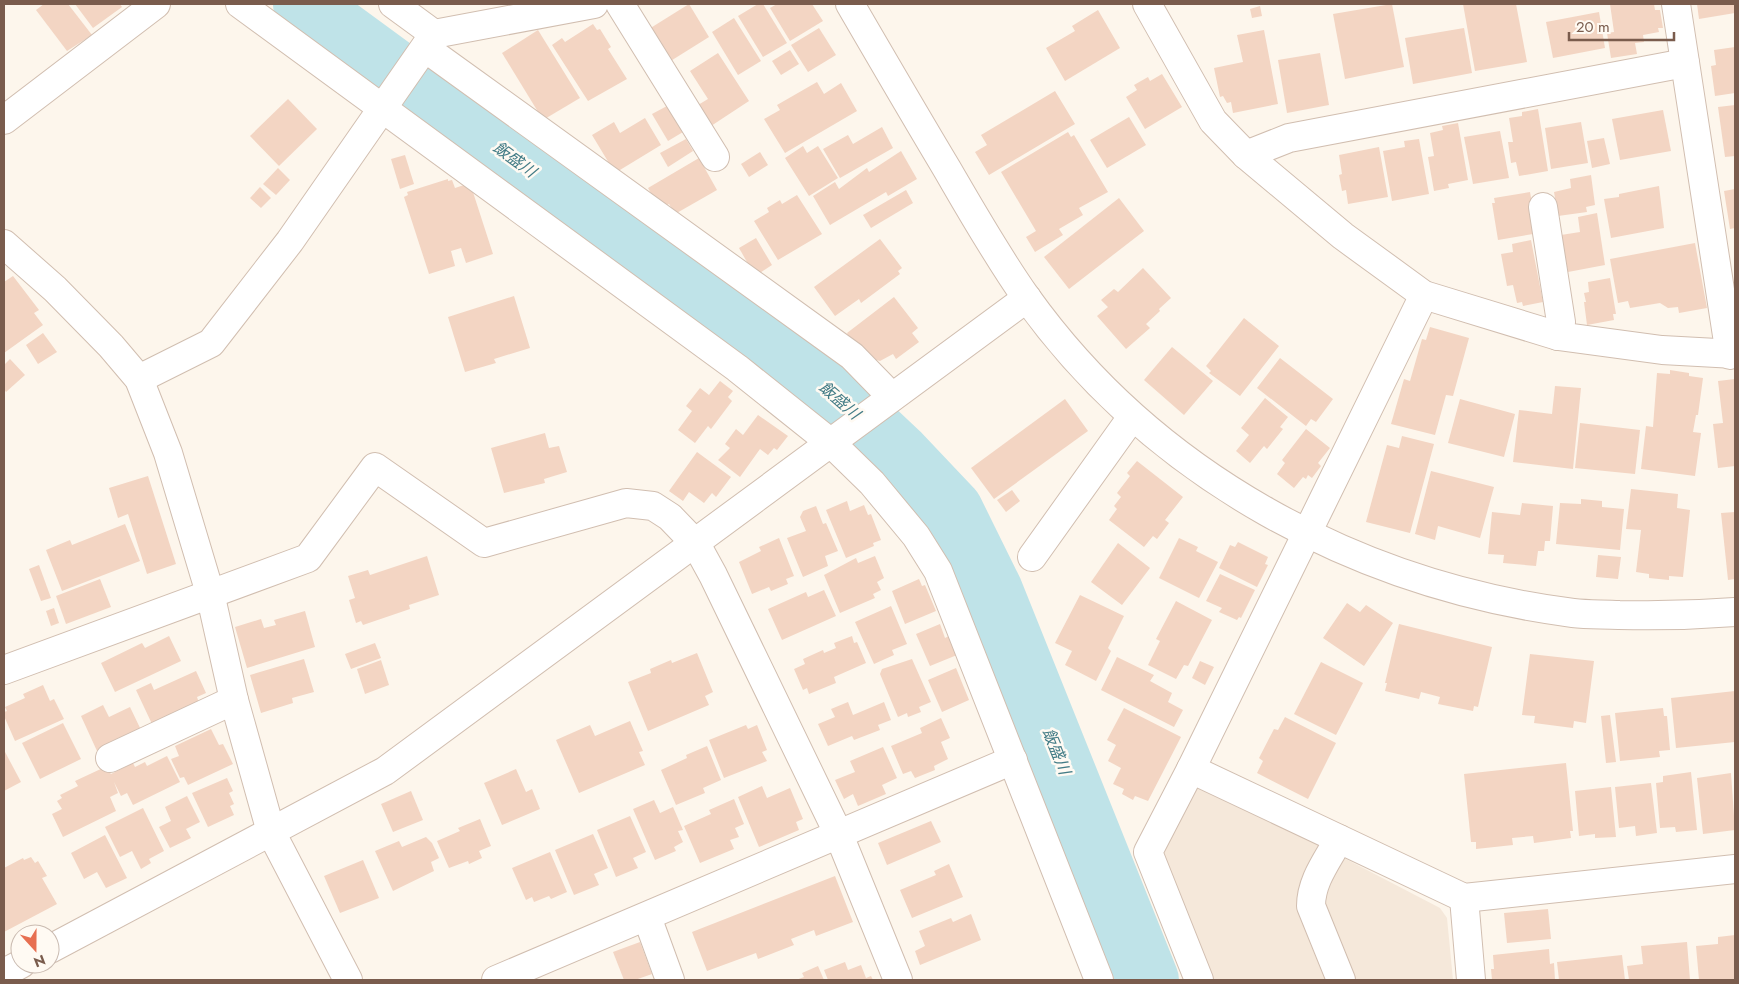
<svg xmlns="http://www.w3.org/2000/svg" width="1739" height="984" viewBox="0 0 1739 984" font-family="Jost,'Noto Sans JP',sans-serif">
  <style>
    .residential { fill: #f5e8da }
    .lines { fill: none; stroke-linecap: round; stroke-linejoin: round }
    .river { stroke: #bfe3e8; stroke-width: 62 }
    .building { fill: #f3d5c3 }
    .minor-casing { stroke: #d1beb0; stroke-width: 30 }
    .minor { stroke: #fff; stroke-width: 28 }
    .labels { text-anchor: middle; stroke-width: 5; stroke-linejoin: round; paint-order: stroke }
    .water-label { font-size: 16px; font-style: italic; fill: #437c86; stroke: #fffaf3 }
  </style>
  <rect width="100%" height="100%" fill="#fdf6ec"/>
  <path class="residential" d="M1204 785 1440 908 1447 918 1453 980H1213L1163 851 1191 791Z"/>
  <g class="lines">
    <path class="river" d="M304 4 831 390 899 454 952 510 992 591 1148 980"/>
  </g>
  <g class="building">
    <path d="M44 4H68L92 35 67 51 36 10Z"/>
    <path d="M75 4H120L122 7 93 28Z"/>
    <path d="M689 4 709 37 669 62 649 29Z"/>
    <path d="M758 4H763L787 43 763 57 738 16Z"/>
    <path d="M777 4H812L823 21 790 41 770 8Z"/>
    <path d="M1392 4 1404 67 1345 79 1333 14Z"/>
    <path d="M1463 4H1516L1527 62 1475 71Z"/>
    <path d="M1610 4H1654L1655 10H1660L1663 28H1658L1659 32 1643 35 1644 42 1635 43 1637 54 1611 58 1607 33 1614 32Z"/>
    <path d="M1697 4H1735V13L1699 19Z"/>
    <path d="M1260 6 1262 16 1252 18 1250 9Z"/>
    <path d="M1098 10 1120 48 1065 81 1046 48 1075 31 1072 26Z"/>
    <path d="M1599 12 1605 48 1553 58 1546 22Z"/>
    <path d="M734 18 761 61 738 75 712 32Z"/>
    <path d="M593 24 597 30 600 29 611 47 608 49 627 79 588 101 552 45 562 38 565 42Z"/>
    <path d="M819 28 836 55 808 72 791 45Z"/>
    <path d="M1464 28 1472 73 1413 84 1405 38Z"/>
    <path d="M538 30 580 98 543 120 502 53Z"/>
    <path d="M1264 30 1278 104 1233 113 1231 102 1227 103 1223 96 1220 97 1214 68 1243 62 1237 35Z"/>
    <path d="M1735 47V93L1715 96 1711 66 1716 65 1714 50Z"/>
    <path d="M790 50 799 64 781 75 772 61Z"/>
    <path d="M718 53 749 101 711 126 698 105 708 99 690 71Z"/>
    <path d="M1320 53 1329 105 1287 113 1278 60Z"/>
    <path d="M1162 74 1182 107 1145 129 1126 97 1137 90 1134 85 1148 77 1150 81Z"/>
    <path d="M817 82 824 94 841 83 857 111 785 153 764 119 780 110 777 105Z"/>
    <path d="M1055 91 1075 124 989 175 975 152 987 145 981 135Z"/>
    <path d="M288 99 317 129 279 166 250 136Z"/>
    <path d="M1735 105V156L1725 157 1718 107Z"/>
    <path d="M667 106 683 132 668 141 652 114Z"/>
    <path d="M1538 109 1548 171 1519 176 1516 162 1511 163 1508 142H1513L1509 118 1522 116V112Z"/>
    <path d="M1663 110 1671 151 1620 160 1612 119Z"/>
    <path d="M1129 117 1146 145 1107 168 1090 140Z"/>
    <path d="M645 118 661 145 615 173 592 135 614 122 620 133Z"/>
    <path d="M1581 122 1588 163 1551 169 1545 128Z"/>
    <path d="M1458 123 1468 180 1448 184 1449 188 1434 191 1428 157 1434 156 1430 133 1443 130 1442 126Z"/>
    <path d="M882 127 893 148 840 178 823 149 848 135 853 144Z"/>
    <path d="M1500 131 1509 178 1473 184 1464 137Z"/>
    <path d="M1068 132 1071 137 1074 135 1108 192 1079 208 1083 215 1059 229 1063 235 1035 252 1026 237 1036 231 1001 172Z"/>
    <path d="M1604 138 1610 164 1592 168 1587 141Z"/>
    <path d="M686 139 693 151 668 167 660 153Z"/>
    <path d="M1419 139 1429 194 1392 201 1383 151 1405 147 1404 141Z"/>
    <path d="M803 146 807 153 818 146 838 178 809 196 785 158Z"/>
    <path d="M1379 147 1388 197 1348 204 1346 190 1342 191 1339 175 1342 174 1339 155Z"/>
    <path d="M901 151 917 179 888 196 886 192 830 225 813 196 835 182 839 189 867 168 869 172Z"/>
    <path d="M760 152 768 165 749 177 741 164Z"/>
    <path d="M405 155 414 184 400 189 391 159Z"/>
    <path d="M699 158 717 190 675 214 669 204 660 209 648 188Z"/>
    <path d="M278 168 290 180 276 195 263 184Z"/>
    <path d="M1591 175 1595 205 1586 207 1587 212 1558 216 1554 192 1571 188 1570 179Z"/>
    <path d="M448 179V181L452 180 455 188 467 184 471 186 493 254 466 263 461 248 451 251 455 266 429 274 404 197 408 195 407 192Z"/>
    <path d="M1659 186 1664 228 1611 238 1604 199 1619 197V194Z"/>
    <path d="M260 187 271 198 261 208 250 198Z"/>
    <path d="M1735 189V228L1730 229 1724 191Z"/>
    <path d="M906 190 913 203 871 228 863 215Z"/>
    <path d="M1530 192 1535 220 1531 221 1533 234 1498 240 1492 203H1495L1494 198Z"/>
    <path d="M797 195 822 234 778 260 754 221 769 212 767 208 780 200 782 204Z"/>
    <path d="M1119 198 1144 231 1069 289 1044 257Z"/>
    <path d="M1597 213 1605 265 1568 272 1561 235 1580 232 1578 217Z"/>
    <path d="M756 238 772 265 755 276 739 248Z"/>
    <path d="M880 239 902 268 898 271 900 274 861 303 859 299 835 316 814 287Z"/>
    <path d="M1531 240 1543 302 1523 306 1522 302 1517 303 1513 285 1507 286 1501 254 1513 252 1512 244Z"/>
    <path d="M1695 243 1707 308 1679 313 1678 307 1668 308 1660 303 1630 308 1628 301 1618 303 1610 259Z"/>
    <path d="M1143 268 1171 298 1159 309 1160 311 1146 324 1150 328 1126 349 1097 316 1108 307 1101 300 1114 289 1118 292Z"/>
    <path d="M13 276 39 310 34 313 43 325 4 353V282Z"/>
    <path d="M1610 278 1616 314H1613L1614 320 1587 325 1584 302H1586L1584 293 1589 292 1588 282Z"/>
    <path d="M514 296 530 348 494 359 496 363 465 372 448 317Z"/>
    <path d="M894 297 918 328 912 333 919 342 896 359 893 354 880 361 870 358 850 340 847 333Z"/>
    <path d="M1244 318 1279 346 1240 396 1209 373 1211 371 1206 366Z"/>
    <path d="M1430 327 1469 338 1453 396 1446 395 1435 435 1391 424 1404 379 1410 381 1422 339 1426 340Z"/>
    <path d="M43 333 57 352 38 364 26 345Z"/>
    <path d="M1172 347 1213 381 1184 415 1144 380Z"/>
    <path d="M1280 358 1333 399 1316 422 1311 419 1306 426 1257 388Z"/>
    <path d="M10 359 25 375 6 392 4 389V365Z"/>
    <path d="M1670 370 1689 373V376L1703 378 1698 415H1696L1693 432 1701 433 1695 476 1641 469 1646 426 1653 427 1657 373 1670 374Z"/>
    <path d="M1735 379V466L1718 468 1713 424 1723 423 1718 381Z"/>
    <path d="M720 381 733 391 728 397 732 401 711 429 708 426 695 443 678 430 692 411 686 406 700 388 709 395Z"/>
    <path d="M1555 386 1581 388 1573 469 1513 462 1519 410 1552 414Z"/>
    <path d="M1265 398 1288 417 1280 427 1283 429 1267 449 1264 446 1250 463 1236 451 1249 435 1241 428Z"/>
    <path d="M1065 399 1088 431 994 499 971 468Z"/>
    <path d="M1460 399 1515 414 1504 457 1448 443Z"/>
    <path d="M758 415 788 436 777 450 774 448 768 455 760 449 740 477 718 460 730 448 725 444 736 429 743 435Z"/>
    <path d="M1580 423 1640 430 1635 474 1575 468Z"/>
    <path d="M1306 429 1330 448 1318 463 1321 466 1312 478 1308 475 1306 479 1303 477 1294 488 1277 474 1285 463 1282 460Z"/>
    <path d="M545 433 549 448 559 446 567 472 544 479 545 483 504 493 491 448Z"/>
    <path d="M1402 436 1434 444 1410 533 1366 522 1387 445 1399 448Z"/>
    <path d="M697 452 731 477 716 497 712 493 704 503 689 492 683 501 669 491Z"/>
    <path d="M1137 461 1183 497 1165 520 1169 523 1157 539 1153 536 1144 547 1109 520 1117 509 1114 506 1121 497 1117 493 1130 476 1127 473Z"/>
    <path d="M1431 471 1494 487 1480 538 1438 526 1435 540 1415 534Z"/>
    <path d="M148 476 176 564 147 574 128 514 118 518 109 488Z"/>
    <path d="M1631 489 1678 494 1677 508 1690 510 1683 577 1669 576V580L1649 578V574L1636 572 1641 530 1626 529Z"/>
    <path d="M1012 490 1020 501 1006 512 997 500Z"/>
    <path d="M1581 499 1602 501V507L1624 509 1620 550 1556 544 1560 503 1581 504Z"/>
    <path d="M847 501 850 511 864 505 868 515 871 514 881 540 873 543 874 546 846 558 826 510Z"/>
    <path d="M1522 503 1553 506 1550 541H1545L1544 551H1538L1536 566 1503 563 1504 555 1488 554 1492 512 1520 515Z"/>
    <path d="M816 506 823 524 826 523 838 551 825 556 828 566 803 577 787 538 806 531 800 517 803 511Z"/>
    <path d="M1735 512V579L1728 580 1721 513Z"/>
    <path d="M125 524 140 561 62 591 46 550 70 540 72 545Z"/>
    <path d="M779 538 794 576 786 579 788 584 771 591 769 587 752 594 739 562 761 551 759 547Z"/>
    <path d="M1179 538 1198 547 1196 551 1218 562 1199 598 1159 578Z"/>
    <path d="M1238 542 1268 557 1265 564 1268 565 1257 587 1219 568 1230 545 1235 547Z"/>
    <path d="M1118 543 1150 568 1122 605 1091 582Z"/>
    <path d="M1598 555 1621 557 1618 579 1596 577Z"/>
    <path d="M427 556 439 595 409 605 410 609 363 625 361 621 356 623 349 600 355 598 348 576 368 570 370 575Z"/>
    <path d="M875 556 884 578 877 582 881 590 873 594 875 598 840 613 824 575 856 558 858 563Z"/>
    <path d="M39 565 51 598 41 601 29 569Z"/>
    <path d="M1220 574 1255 590 1241 618 1239 617 1237 620 1219 612 1222 608 1206 601Z"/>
    <path d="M100 579 111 607 66 624 56 596Z"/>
    <path d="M919 579 922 586 925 585 936 611 905 624 892 591Z"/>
    <path d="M824 590 836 616 782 640 768 609 806 592 808 597Z"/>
    <path d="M1080 595 1124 616 1108 648 1111 651 1096 681 1065 665 1072 651 1055 643Z"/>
    <path d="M1176 601 1212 620 1188 666 1184 665 1176 679 1148 665 1160 641 1156 639Z"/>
    <path d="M1347 603 1360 612 1366 605 1393 623 1364 666 1323 638Z"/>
    <path d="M891 606 907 644 892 650 894 655 874 664 855 622Z"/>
    <path d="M54 608 59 623 51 626 46 611Z"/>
    <path d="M305 611 315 647 247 668 235 627 261 619 264 628 276 625 274 620Z"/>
    <path d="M940 624 945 638 949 636 957 655 930 666 916 634Z"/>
    <path d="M1399 624 1492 647 1478 707 1474 706 1473 711 1438 704 1440 697 1421 692 1419 699 1385 691 1387 683H1385Z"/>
    <path d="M169 636 181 661 115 692 101 663 142 643 145 648Z"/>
    <path d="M852 636 854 643 857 642 866 663 834 677 836 683 809 694 807 688 803 690 794 669 805 664 803 659 823 650 824 653 836 648 834 643Z"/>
    <path d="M375 643 381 658 351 669 345 654Z"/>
    <path d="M697 653 713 692 705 696 709 705 648 731 628 682 651 673 650 669 671 660 672 663Z"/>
    <path d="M1530 654 1594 661 1586 723 1574 721 1573 728 1534 723 1535 716 1522 715Z"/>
    <path d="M1117 657 1154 675 1150 681 1172 693 1168 702 1183 710 1174 727 1101 690Z"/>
    <path d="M304 659 314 692 292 698 293 703 261 713 250 675Z"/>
    <path d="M912 659 931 702 919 707 921 712 908 717 907 713 898 717 880 674 882 669Z"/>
    <path d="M381 660 389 685 365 694 357 669Z"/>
    <path d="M1200 661 1214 667 1205 685 1192 678Z"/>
    <path d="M1321 662 1363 683 1336 735 1294 714Z"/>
    <path d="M956 668 969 700 942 712 928 680Z"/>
    <path d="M196 671 206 693 197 697 199 703 152 724 136 690 151 683 154 690Z"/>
    <path d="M43 685 50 701 54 699 64 719 15 741 4 716V712L7 711 5 707 25 698 23 694Z"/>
    <path d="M1735 691V742L1676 748 1671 698Z"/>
    <path d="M848 702 853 715 884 702 891 720 878 725 880 730 854 740 852 736 828 746 818 724 835 717 831 709Z"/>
    <path d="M103 705 109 717 130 707 141 730 97 751 81 716Z"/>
    <path d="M1124 708 1181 737 1148 801 1135 796 1133 800 1122 794 1124 789 1113 784 1121 768 1108 761 1116 745 1107 740Z"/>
    <path d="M1663 708 1664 716H1667L1670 750 1659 751 1660 757 1620 761 1615 713Z"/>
    <path d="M1610 715 1616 762 1606 763 1601 716Z"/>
    <path d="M1285 717 1336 743 1308 799 1257 773 1263 761 1259 758 1274 729 1278 730Z"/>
    <path d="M941 718 950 738 941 742 948 759 934 766 935 770 915 778 911 771 903 774 891 746 922 733 920 728Z"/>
    <path d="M630 721 643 751 639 752 645 765 579 793 556 740 590 725 595 736Z"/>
    <path d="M63 723 81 759 40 779 22 743Z"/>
    <path d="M746 725 748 729 757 725 767 750 762 752 767 761 724 778 709 740Z"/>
    <path d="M211 729 219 745 223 744 233 764 188 785 184 777 180 778 171 759 179 756 175 746Z"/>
    <path d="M707 746 721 780 703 788 705 793 676 805 661 770 687 758 686 755Z"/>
    <path d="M883 747 897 778 882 785 886 794 858 806 853 794 844 799 835 780 855 772 850 761Z"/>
    <path d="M4 750 21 782 4 791Z"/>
    <path d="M167 756 180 782 133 805 127 793 121 796 114 782 118 793 110 797 116 811 63 837 52 814 62 809 57 801 62 798 60 795 78 786 75 781 105 767 111 774 133 763 135 767 145 762 147 766Z"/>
    <path d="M1566 763 1573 831H1570L1571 838 1534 843 1533 836 1512 838 1513 845 1476 849V842H1471L1464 774Z"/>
    <path d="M516 769 526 792 532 789 540 809 502 825 484 783Z"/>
    <path d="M1691 772 1697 830 1676 832 1675 827 1660 828 1656 783 1663 782V776Z"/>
    <path d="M1731 773 1735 830 1703 834 1697 778Z"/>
    <path d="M227 778 233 791 229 793 234 804 230 806 234 815 208 827 192 793Z"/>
    <path d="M1651 783 1657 833 1636 836 1635 826 1619 828 1615 787Z"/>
    <path d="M762 786 767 798 790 788 803 819 796 822 799 830 759 847 738 797Z"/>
    <path d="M1611 787 1616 837 1595 838V834L1579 836 1575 791Z"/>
    <path d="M411 791 423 820 393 832 381 804Z"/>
    <path d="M187 796 200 822 186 829 191 838 170 848 159 827 171 821 165 807Z"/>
    <path d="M734 799 744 824 735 828 739 837 730 840 734 849 700 863 684 826 711 814 709 810Z"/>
    <path d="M654 800 660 813 673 807 683 830 678 831 683 842 674 847 676 851 655 860 633 809Z"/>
    <path d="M143 808 164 851 149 859 151 863 141 869 132 851 120 857 105 827Z"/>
    <path d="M630 816 646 852 633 858 638 868 616 877 597 830Z"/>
    <path d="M480 819 491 846 479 851 482 858 469 864 468 861 449 868 437 841 460 831 458 828Z"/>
    <path d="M931 821 941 842 887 865 878 843Z"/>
    <path d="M593 834 608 868 594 874 599 885 574 895 555 850Z"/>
    <path d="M105 835 127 878 106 888 97 872 84 879 71 853Z"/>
    <path d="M426 837 432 843 439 858 431 862 434 871 393 891 375 851 399 841 402 847Z"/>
    <path d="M550 852 567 892 551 899 549 896 534 902 532 897 526 900 512 868Z"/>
    <path d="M31 857 35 863 38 861 47 876 42 878 57 904 4 932V868L23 858 24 860Z"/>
    <path d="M363 860 379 898 340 913 324 876Z"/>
    <path d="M949 864 963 897 912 918 900 890 936 875 934 871Z"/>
    <path d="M835 876 853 922 816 936 814 930 791 939 794 945 758 959 756 953 707 971 692 932Z"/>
    <path d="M1548 909 1551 939 1507 943 1504 913Z"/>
    <path d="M971 914 981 940 920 965 915 951 925 946 919 931 951 918 953 922Z"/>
    <path d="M1735 935V980H1699L1696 946 1718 944V937Z"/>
    <path d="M640 942 652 974 635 980H624L613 952Z"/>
    <path d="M1687 942 1690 980H1629L1627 966 1643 964 1641 946Z"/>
    <path d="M1549 949 1550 964 1554 963 1555 980H1492L1491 969H1494L1493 955Z"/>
    <path d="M1622 955 1625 980H1559L1557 962Z"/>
    <path d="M845 962 848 970 861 965 866 978 871 976 873 980H828L824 970Z"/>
    <path d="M818 966 824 980H796L804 977 802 973Z"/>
  </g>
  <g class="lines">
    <g class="minor-casing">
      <g id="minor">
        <path d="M240 4 737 368 831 443 872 483 916 536 938 571 1099 980"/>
        <path d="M393 4 434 34"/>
        <path d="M620 4 715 157"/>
        <path d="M850 4C882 59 914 114 947 169 972 212 997 256 1026 297 1154 476 1357 585 1573 613 1588 615 1604 614 1619 615 1658 616 1696 615 1735 612"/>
        <path d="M1147 4 1213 121 1246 155 1343 236 1424 295 1558 336 1662 350 1735 354"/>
        <path d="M1676 4 1730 355"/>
        <path d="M425 48 852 356 892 397"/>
        <path d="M4 120 156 4"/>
        <path d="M1246 155 1289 138 1685 63"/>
        <path d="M1543 207 1561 322 1558 336"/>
        <path d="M4 244 55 289 111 346 139 379 168 453 210 593 234 700 271 832 348 980"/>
        <path d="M139 379 211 343 290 241 434 34 594 4"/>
        <path d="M1032 557 1132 417"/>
        <path d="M4 670 308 558 375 467 484 543 626 503 653 506 670 517 696 544 713 575 839 835 898 980"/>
        <path d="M110 758 234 700"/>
        <path d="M1191 769 1464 898 1735 869"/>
        <path d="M1339 839C1327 861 1311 881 1311 906L1341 980"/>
        <path d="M1464 898 1471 980"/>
        <path d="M647 917 670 980"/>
        <path d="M50 949 385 771 1027 298"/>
        <path d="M4 973 21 964"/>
        <path d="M496 980 1013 760"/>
        <path d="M1199 980 1148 852 1191 769 1424 295"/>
      </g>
    </g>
    <use href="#minor" class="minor"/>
  </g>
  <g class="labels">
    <g class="water-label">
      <text transform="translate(515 159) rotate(36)" y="6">飯盛川</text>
      <text transform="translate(840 400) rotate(41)" y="6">飯盛川</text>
      <text transform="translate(1057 751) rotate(68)" y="6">飯盛川</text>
    </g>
  </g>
  <rect width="1739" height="984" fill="none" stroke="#7a5c4d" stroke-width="10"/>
  <g transform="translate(35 949) rotate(159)"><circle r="24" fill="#fffaf3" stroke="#cabbb1"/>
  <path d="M0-4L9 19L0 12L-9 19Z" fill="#e76f51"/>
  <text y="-8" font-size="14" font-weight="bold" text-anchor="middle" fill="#7a5c4d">N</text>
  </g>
  <path d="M1569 32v8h105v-8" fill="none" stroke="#7a5c4d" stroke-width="2.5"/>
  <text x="1576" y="32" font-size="15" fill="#7a5c4d" stroke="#fffaf3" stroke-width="4" paint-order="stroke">20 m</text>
</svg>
